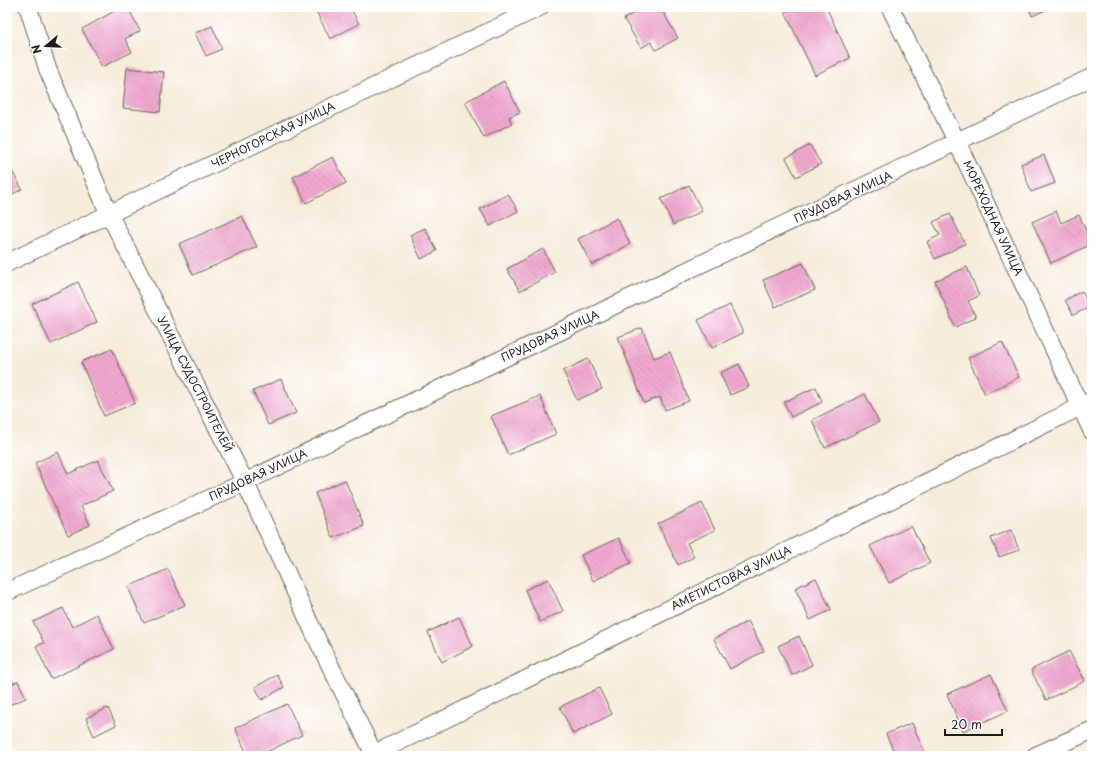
<svg xmlns="http://www.w3.org/2000/svg" width="1099" height="763" viewBox="0 0 1099 763" font-family="'Playpen Sans',sans-serif">
  <style>
    .building { fill: url(#building-back-hatch) }
    .lines { fill: none; stroke-linecap: round; stroke-linejoin: round }
    .minor-casing { stroke: #68655e; stroke-width: 19 }
    .minor { stroke: #fff; stroke-width: 17 }
    .labels { text-anchor: middle; stroke-width: 4; stroke-linejoin: round; paint-order: stroke }
    .street-label { font-size: 11px; fill: #1c1c1c; stroke: #fff }
  </style>
  <defs>
    <pattern id="building-back-hatch" width="6" height="6" patternUnits="userSpaceOnUse"><rect width="6" height="6" fill="#f0a8cf"/><path d="M-1 5l2 2M0 0l6 6M5-1l2 2" fill="none" stroke="#cd90b1"/></pattern>
  </defs>
  <rect width="100%" height="100%" fill="#fff"/>
  <filter id="ink" filterUnits="userSpaceOnUse"><feTurbulence type="fractalNoise" baseFrequency=".025" numOctaves="2"/><feDisplacementMap in="SourceGraphic" scale="8" xChannelSelector="R" yChannelSelector="G"/><feConvolveMatrix kernelMatrix="1 2 1 2 8 2 1 2 1" color-interpolation-filters="sRGB"/></filter>
  <filter id="wash" filterUnits="userSpaceOnUse"><feTurbulence type="fractalNoise" baseFrequency=".012" numOctaves="4" result="noise"/><feDisplacementMap in="SourceGraphic" scale="16" xChannelSelector="R" yChannelSelector="G"/><feGaussianBlur stdDeviation="0.9" result="paint"/><feColorMatrix in="noise" values="0 0 0 0 0 0 0 0 0 0 0 0 0 0 0 0 0 1.4 0 .05"/><feComposite in="paint" operator="in"/></filter>
  <g filter="url(#wash)">
    <rect width="100%" height="100%" fill="#f6ecda"/>
    <g id="blocks">
      <g class="building">
        <path d="M122 7H128L140 31 125 39 132 52 102 67 82 29Z"/>
        <path d="M314 7H350L359 24 330 39Z"/>
        <path d="M643 7H660L678 38 656 50 651 42 641 48 624 19Z"/>
        <path d="M796 7H826L850 58 815 75 785 12Z"/>
        <path d="M1028 7H1052L1032 16Z"/>
        <path d="M212 26 222 49 206 56 195 33Z"/>
        <path d="M127 68 164 72 160 112 123 108Z"/>
        <path d="M504 81 520 112 509 117 512 123 484 138 465 102Z"/>
        <path d="M810 145 821 164 796 177 786 158Z"/>
        <path d="M1044 155 1055 183 1031 192 1021 164Z"/>
        <path d="M333 157 346 183 306 203 293 177Z"/>
        <path d="M7 162 22 189 7 197Z"/>
        <path d="M689 185 702 211 673 225 661 199Z"/>
        <path d="M508 194 518 211 490 226 480 209Z"/>
        <path d="M1056 211 1061 223 1079 215 1092 244 1051 263 1032 222Z"/>
        <path d="M950 214 965 244 935 259 927 242 940 235 933 222Z"/>
        <path d="M242 216 257 247 193 275 179 244Z"/>
        <path d="M617 218 630 244 592 265 578 239Z"/>
        <path d="M425 228 437 251 421 259 410 235Z"/>
        <path d="M543 249 555 272 520 291 507 269Z"/>
        <path d="M803 263 815 290 775 307 763 280Z"/>
        <path d="M967 267 979 296 968 301 976 317 955 327 935 281Z"/>
        <path d="M78 282 97 322 51 344 32 304Z"/>
        <path d="M1082 291 1090 307 1073 315 1065 300Z"/>
        <path d="M730 305 743 333 712 348 698 320Z"/>
        <path d="M642 328 654 358 670 352 689 401 665 410 660 397 644 403 618 337Z"/>
        <path d="M1002 342 1019 377 985 394 968 358Z"/>
        <path d="M112 349 135 403 104 416 81 362Z"/>
        <path d="M588 359 602 389 577 400 563 371Z"/>
        <path d="M739 364 749 387 730 395 720 373Z"/>
        <path d="M281 379 296 413 268 425 253 391Z"/>
        <path d="M816 387 822 402 791 417 784 402Z"/>
        <path d="M865 394 879 422 825 448 812 420Z"/>
        <path d="M540 396 556 434 508 455 491 416Z"/>
        <path d="M58 452 68 474 98 460 113 491 81 506 90 525 68 535 35 463Z"/>
        <path d="M345 480 364 526 333 538 315 493Z"/>
        <path d="M702 503 715 530 687 543 694 557 678 565 658 524Z"/>
        <path d="M911 526 930 563 889 583 870 546Z"/>
        <path d="M1011 530 1019 550 999 557 991 538Z"/>
        <path d="M619 538 631 563 593 581 581 555Z"/>
        <path d="M168 569 185 605 144 623 128 587Z"/>
        <path d="M816 578 831 610 810 620 795 588Z"/>
        <path d="M548 579 563 611 540 622 525 590Z"/>
        <path d="M63 608 72 627 97 614 114 649 51 679 36 646 44 643 33 622Z"/>
        <path d="M459 617 473 646 442 662 428 632Z"/>
        <path d="M748 621 764 651 730 669 714 639Z"/>
        <path d="M799 636 812 665 792 675 778 646Z"/>
        <path d="M1069 651 1085 681 1046 700 1031 670Z"/>
        <path d="M991 674 1008 711 963 731 947 694Z"/>
        <path d="M277 675 284 687 262 700 255 687Z"/>
        <path d="M18 681 26 698 7 706V686Z"/>
        <path d="M599 688 612 714 573 734 560 707Z"/>
        <path d="M287 704 302 735 258 756H248L235 728Z"/>
        <path d="M108 708 116 725 94 736 86 718Z"/>
        <path d="M912 723 925 753 919 756H896L886 734Z"/>
      </g>
    </g>
  </g>
  <g filter="url(#ink)">
    <use href="#blocks" fill-opacity="0" stroke="#68655e" stroke-width="1"/>
    <g class="lines">
      <g class="minor-casing">
        <g id="minor">
          <path d="M28 7 48 70 109 214 245 482 317 639 375 756"/>
          <path d="M890 7 957 142 1092 431"/>
          <path d="M7 263 540 7"/>
          <path d="M7 592 245 482 1092 77"/>
          <path d="M370 756 1092 401"/>
          <path d="M1035 756 1092 730"/>
        </g>
      </g>
      <use href="#minor" class="minor"/>
    </g>
  </g>
  <g class="labels">
    <g class="street-label">
      <text transform="translate(273 135) rotate(-26)" y="4">ЧЕРНОГОРСКАЯ УЛИЦА</text>
      <text transform="translate(843 197) rotate(-25)" y="4">ПРУДОВАЯ УЛИЦА</text>
      <text transform="translate(993 218) rotate(65)" y="4">МОРЕХОДНАЯ УЛИЦА</text>
      <text transform="translate(550 336) rotate(-25)" y="4">ПРУДОВАЯ УЛИЦА</text>
      <text transform="translate(195 384) rotate(63)" y="4">УЛИЦА СУДОСТРОИТЕЛЕЙ</text>
      <text transform="translate(258 475) rotate(-25)" y="4">ПРУДОВАЯ УЛИЦА</text>
      <text transform="translate(731 578) rotate(-26)" y="4">АМЕТИСТОВАЯ УЛИЦА</text>
    </g>
  </g>
  <rect width="1099" height="763" fill="none" stroke="#fff" stroke-width="24"/>
  <g transform="translate(46 46) rotate(251)" stroke="#ffffff" stroke-width="3" paint-order="stroke">
  <path d="M0-3L7 15L0 10L-7 15Z" fill="#1c1c1c"/>
  <text y="-6" font-size="11" font-weight="bold" text-anchor="middle" fill="#1c1c1c">N</text>
  </g>
  <path d="M945 729v6h57v-6" fill="none" stroke="#1c1c1c" stroke-width="2"/>
  <text x="951" y="729" font-size="12" fill="#1c1c1c" stroke="#ffffff" stroke-width="3" paint-order="stroke">20 m</text>
</svg>
